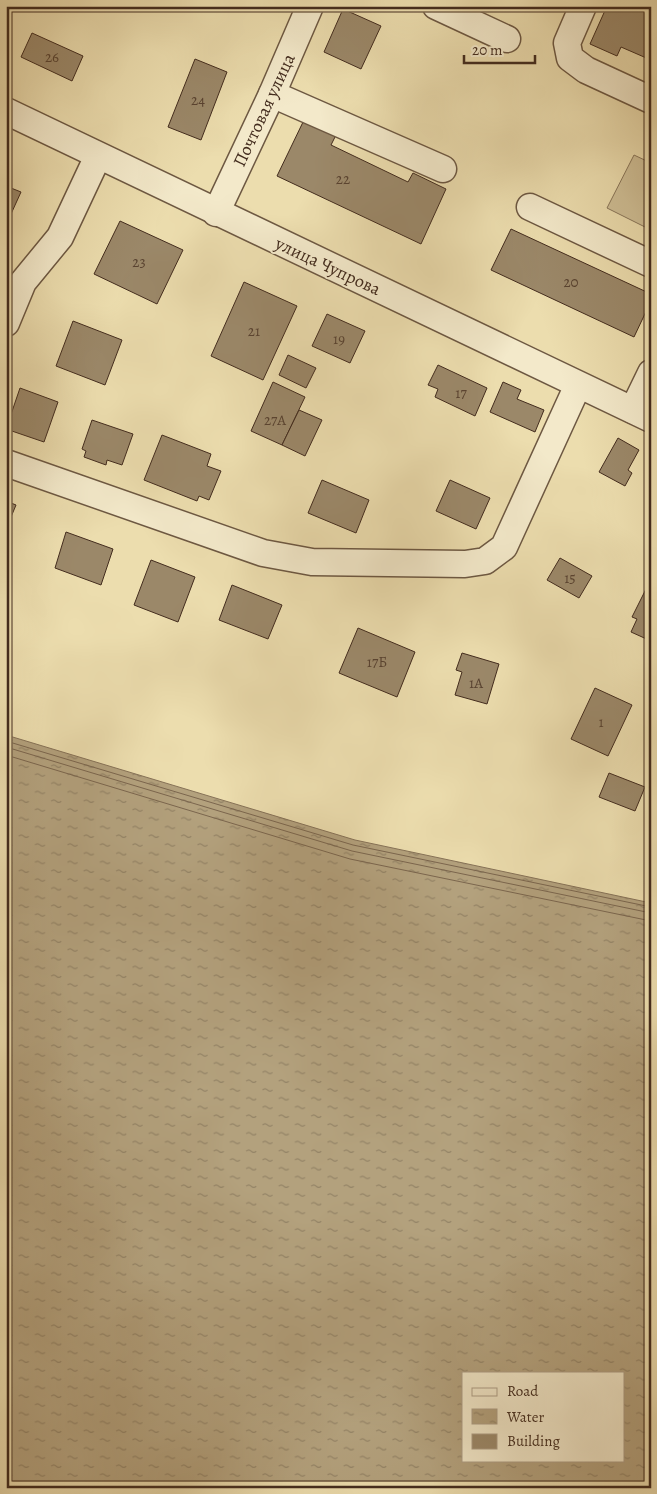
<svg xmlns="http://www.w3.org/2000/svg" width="657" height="1494" viewBox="0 0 657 1494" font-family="Alegreya,serif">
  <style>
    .park { fill: #cfbf96; stroke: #89765a }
    .water { fill: url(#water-ripples); stroke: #867257; fill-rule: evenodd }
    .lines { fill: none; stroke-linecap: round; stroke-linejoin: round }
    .shore { stroke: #7b664e; stroke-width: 1 }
    .building { fill: #9b8869; stroke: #432c1e }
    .minor-casing { stroke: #6d5842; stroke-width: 29 }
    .minor { stroke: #f3e9ca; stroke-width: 26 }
    .labels { text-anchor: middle; stroke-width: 4; stroke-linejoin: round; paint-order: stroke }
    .number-label { font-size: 15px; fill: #594331 }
    .street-label { font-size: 18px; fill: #432c1e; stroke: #f3e9ca }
  </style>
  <defs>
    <pattern id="water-ripples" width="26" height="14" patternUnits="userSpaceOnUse" patternTransform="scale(1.25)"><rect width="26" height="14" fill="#b3a17d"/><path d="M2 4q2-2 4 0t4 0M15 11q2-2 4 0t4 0" fill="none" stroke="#938366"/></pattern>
  </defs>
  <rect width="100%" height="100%" fill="#ecddae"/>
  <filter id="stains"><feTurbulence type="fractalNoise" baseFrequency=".004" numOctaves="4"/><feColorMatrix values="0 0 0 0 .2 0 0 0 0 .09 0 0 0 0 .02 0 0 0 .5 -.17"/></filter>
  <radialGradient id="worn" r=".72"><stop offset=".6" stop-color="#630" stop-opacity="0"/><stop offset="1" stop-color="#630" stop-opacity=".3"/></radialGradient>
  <path class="park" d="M634 155 651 163V230L607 208Z"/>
  <path class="water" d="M6 735 355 840 651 903V1488H6ZM463 1373H623V1460H463Z"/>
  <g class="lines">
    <g class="shore">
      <path d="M6 741 353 845 651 907"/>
      <path d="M6 747 352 851 651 913"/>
      <path d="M6 755 350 859 651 921"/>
    </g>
  </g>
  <g class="building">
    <path d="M607 6 651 7V60L621 47 617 56 590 44Z"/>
    <path d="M343 9 381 26 361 69 324 52Z"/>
    <path d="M32 33 83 56 72 81 21 57Z"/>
    <path d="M195 59 227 72 201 140 168 127Z"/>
    <path d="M304 120 336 135 331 145 408 182 413 173 446 189 421 244 277 176Z"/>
    <path d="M6 186 21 192 6 225Z"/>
    <path d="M120 221 183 250 157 304 94 274Z"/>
    <path d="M511 229 651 294V301L634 337 491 270Z"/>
    <path d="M244 282 297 306 263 380 211 356Z"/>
    <path d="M327 314 365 331 350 363 312 346Z"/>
    <path d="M73 321 122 340 105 385 56 366Z"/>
    <path d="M288 355 316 368 306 388 279 375Z"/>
    <path d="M438 365 487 388 475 416 435 397 438 389 428 385Z"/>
    <path d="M273 382 305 397 282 445 251 431Z"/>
    <path d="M503 382 521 390 517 399 544 410 535 432 490 412Z"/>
    <path d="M20 388 58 402 44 442 6 429Z"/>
    <path d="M299 410 322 420 305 456 282 445Z"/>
    <path d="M92 420 133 434 122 465 107 460 106 465 84 457 86 451 82 449Z"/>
    <path d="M162 435 211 454 207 466 221 471 209 500 199 496 197 501 144 480Z"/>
    <path d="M618 438 639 450 628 470 632 473 625 486 599 472Z"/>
    <path d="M322 480 369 500 356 533 308 513Z"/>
    <path d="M450 480 490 498 476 529 436 511Z"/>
    <path d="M6 501 16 505 6 529Z"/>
    <path d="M66 532 113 549 101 585 55 568Z"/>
    <path d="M560 558 592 576 579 598 547 580Z"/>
    <path d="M151 560 195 577 178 622 134 605Z"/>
    <path d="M649 583 651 584V641L631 632 637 619 632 617Z"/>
    <path d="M232 585 282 605 268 639 219 620Z"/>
    <path d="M358 628 415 652 397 697 339 673Z"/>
    <path d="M462 653 499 664 487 704 455 695 462 672 456 670Z"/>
    <path d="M595 688 632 705 608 756 571 739Z"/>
    <path d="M609 773 645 787 635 811 599 797Z"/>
  </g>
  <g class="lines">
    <g class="minor-casing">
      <g id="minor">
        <path d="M436 6 507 39"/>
        <path d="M583 6 567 43 570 58 586 70 651 100"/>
        <path d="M272 94 443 169"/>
        <path d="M6 111 651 419"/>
        <path d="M530 207 651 264"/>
        <path d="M216 213 272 94 310 6"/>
        <path d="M6 323 23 282 60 237 98 156"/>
        <path d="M633 410 651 373"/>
        <path d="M6 463 263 553 312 562 465 564 485 561 504 547 578 385"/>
      </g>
    </g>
    <use href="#minor" class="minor"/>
  </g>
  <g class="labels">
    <g class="number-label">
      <text x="52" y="62">26</text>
      <text x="198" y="105">24</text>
      <text x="343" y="184">22</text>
      <text x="139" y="267">23</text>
      <text x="571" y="287">20</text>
      <text x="254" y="336">21</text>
      <text x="339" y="344">19</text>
      <text x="461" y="398">17</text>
      <text x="275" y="425">27А</text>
      <text x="570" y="583">15</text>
      <text x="377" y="667">17Б</text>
      <text x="476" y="688">1А</text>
      <text x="601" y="727">1</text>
    </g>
    <g class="street-label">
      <text transform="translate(264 110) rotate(-65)" y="6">Почтовая улица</text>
      <text transform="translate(328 266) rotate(25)" y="6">улица Чупрова</text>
    </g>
  </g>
  <rect width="657" height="1494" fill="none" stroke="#ecddae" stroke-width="25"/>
  <rect x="8" y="8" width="642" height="1479" fill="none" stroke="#432c1e" stroke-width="2.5"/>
  <rect x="12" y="12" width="632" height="1469" fill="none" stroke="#432c1e"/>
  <rect x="462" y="1372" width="162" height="90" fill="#f3e9ca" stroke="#ad9d85"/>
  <rect x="472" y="1388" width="25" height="8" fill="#f3e9ca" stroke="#ad9d85"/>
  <text x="507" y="1396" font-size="15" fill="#432c1e">Road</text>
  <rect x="472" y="1409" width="25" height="15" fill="url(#water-ripples)" stroke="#ad9d85"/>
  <text x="507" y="1422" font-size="15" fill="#432c1e">Water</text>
  <rect x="472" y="1434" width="25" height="15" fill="#9b8869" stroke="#ad9d85"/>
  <text x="507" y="1446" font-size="15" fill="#432c1e">Building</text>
  <path d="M464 55v8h71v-8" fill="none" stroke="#432c1e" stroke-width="2.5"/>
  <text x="472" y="55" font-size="15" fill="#432c1e" stroke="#f3e9ca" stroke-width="4" paint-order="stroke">20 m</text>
  <rect width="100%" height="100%" filter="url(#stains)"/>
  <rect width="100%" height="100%" fill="url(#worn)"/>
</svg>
